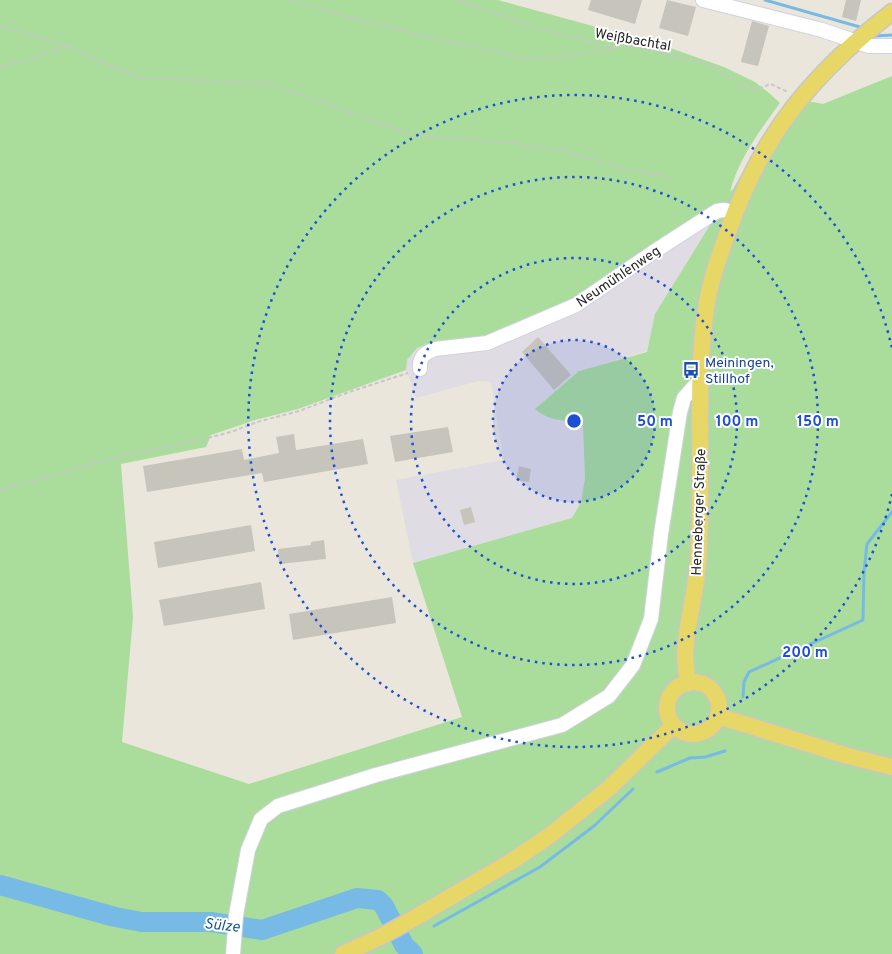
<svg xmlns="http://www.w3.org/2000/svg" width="892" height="954" viewBox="0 0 892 954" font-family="Overpass,sans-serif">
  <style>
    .industrial { fill: #dfdce3 }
    .green { fill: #aadd9c; fill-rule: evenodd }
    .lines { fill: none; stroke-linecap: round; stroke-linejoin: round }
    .stream { stroke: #76bae5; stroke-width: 3 }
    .river { stroke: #76bae5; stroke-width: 20 }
    .building { fill: #c6c4bb }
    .minor-casing { stroke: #d1d2e1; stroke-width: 16 }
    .major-casing { stroke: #c7c7c7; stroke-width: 19 }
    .path { stroke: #c7c7c7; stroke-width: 2; stroke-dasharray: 4 2.5; stroke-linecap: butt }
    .minor { stroke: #fff; stroke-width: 14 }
    .major { stroke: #e6d766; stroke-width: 16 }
    .ring { fill: none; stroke: #1d4ed8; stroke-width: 2.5; stroke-dasharray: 2.5 5 }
    .labels { text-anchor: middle; stroke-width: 4; stroke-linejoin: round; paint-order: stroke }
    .street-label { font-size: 14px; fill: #292929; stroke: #fff }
    .transit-label { font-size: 14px; fill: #164399; stroke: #fff; text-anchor: start }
    .water-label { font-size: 15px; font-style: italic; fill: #17578f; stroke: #fff }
    .centre { fill: #1d4ed8; stroke: #fff; stroke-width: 2.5 }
    .ring-label { font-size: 15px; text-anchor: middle; font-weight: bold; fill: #1d4ed8; stroke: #fff; stroke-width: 4; stroke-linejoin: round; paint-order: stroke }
  </style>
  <rect width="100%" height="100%" fill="#eae6dc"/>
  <path class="industrial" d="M733 189 649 350 579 371 558 421 578 422 583 427 585 478 581 502 572 518 413 563 396 480 504 460 491 382 478 381 416 398 406 368 407 360 417 348 428 344 698 220Z"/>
  <path class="green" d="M0 0H498L662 45 724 67 755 82 769 93 780 103C760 130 738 160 730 192L733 189 754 152 791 98 823 104 892 76V954H0ZM712 222 655 314 647 352 579 371 535 409C547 420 562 421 578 422L583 427 585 478 581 502 572 518 413 563 462 717 249 784 122 742 133 617 121 464 206 447 211 435 255 420 298 409 406 370 407 360 417 348 428 344 486 340 574 302Z"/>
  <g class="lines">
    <g class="stream">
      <path d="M765 0 860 27"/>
      <path d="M874 36 892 35"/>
      <path d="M743 697 744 682 749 672 863 620 864 572 867 544 892 512"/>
      <path d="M657 772 690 758 705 757 725 751"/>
      <path d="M434 926 540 867 594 826 633 789"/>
    </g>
    <path class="river" d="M0 885 115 917 142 922H211L262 930 357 898 378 900 384 906 404 945 413 954"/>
  </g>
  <g class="building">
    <path d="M591 0H642L635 24 588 10Z"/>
    <path d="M667 0 696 7 688 36 659 28Z"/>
    <path d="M846 0H861L856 21 842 17Z"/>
    <path d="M752 21 769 26 758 66 741 62Z"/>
    <path d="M538 337 571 375 554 390 522 352Z"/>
    <path d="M448 427 453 452 395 462 390 436Z"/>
    <path d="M294 434 296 450 363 439 368 464 264 482 262 473 147 492 143 466 242 449 244 460 279 453 276 437Z"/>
    <path d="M519 466 531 469 529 482 516 480Z"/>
    <path d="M471 507 475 522 464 525 460 510Z"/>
    <path d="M251 525 255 551 158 568 154 542Z"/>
    <path d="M324 540 326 559 279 564 278 549 311 545V542Z"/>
    <path d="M261 582 265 609 164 626 159 600Z"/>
    <path d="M392 597 396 623 293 640 289 614Z"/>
  </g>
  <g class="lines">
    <g class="minor-casing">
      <g id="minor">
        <path d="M703 0 822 30 869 46H892"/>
        <path d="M420 369C419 356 425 353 435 349L487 343 576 305 652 253 717 211 723 210 735 212"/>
        <path d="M233 954 236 915 248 850 261 819 278 806 376 775 562 725 609 696 633 665 651 619 661 534 680 412 684 398 700 380"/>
      </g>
    </g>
    <g class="major-casing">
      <g id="major">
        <circle cx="693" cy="708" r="26"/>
        <path d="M688 683C681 650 689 624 694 593 697 576 699 557 699 540 701 501 700 462 700 423 700 385 700 347 706 309 709 285 718 260 726 237 736 209 747 182 761 157 792 99 840 52 892 12"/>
        <path d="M718 716 848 756 892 767"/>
        <path d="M343 954 382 936 418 916 515 859 549 836 608 789 673 726"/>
      </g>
    </g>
    <g class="path">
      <path d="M289 0 327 11 411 33 529 59 562 56 613 49"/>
      <path d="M457 0 534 27 614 48 636 47 706 64 725 73 743 86 754 90 771 84 788 92"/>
      <path d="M0 26 67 46"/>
      <path d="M0 67 19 63 67 46 139 78 268 83 415 135 512 143 566 151 617 167 670 177"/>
      <path d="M0 490 118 457 204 439 231 432 257 422 299 411 349 392 408 373"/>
    </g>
    <use href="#minor" class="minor"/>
    <use href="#major" class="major"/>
  </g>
  <circle cx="574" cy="421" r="81" fill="#1d4ed8" fill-opacity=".12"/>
  <g class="ring">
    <circle cx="574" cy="421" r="81"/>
    <circle cx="574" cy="421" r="163"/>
    <circle cx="574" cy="421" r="244"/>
    <path d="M892 494A326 326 0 1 1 892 348"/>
  </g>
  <defs>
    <g id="bus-bare" transform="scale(1.35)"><path d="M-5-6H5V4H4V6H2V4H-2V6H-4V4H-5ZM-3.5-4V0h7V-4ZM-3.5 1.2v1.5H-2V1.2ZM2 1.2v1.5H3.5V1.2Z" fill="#1a4fb4" stroke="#fff" stroke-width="2.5" paint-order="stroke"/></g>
  </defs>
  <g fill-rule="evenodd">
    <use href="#bus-bare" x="691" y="370"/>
  </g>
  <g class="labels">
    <g class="street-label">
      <text transform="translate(633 39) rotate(10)" y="5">Weißbachtal</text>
      <text transform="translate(618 276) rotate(-34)" y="5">Neumühlenweg</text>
      <text transform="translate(698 512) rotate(-88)" y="5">Henneberger Straße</text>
    </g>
    <g class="transit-label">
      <text x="705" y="367">Meiningen,<tspan x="705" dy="16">Stillhof</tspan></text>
    </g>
    <g class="water-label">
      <text transform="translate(222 925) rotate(6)" y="5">Sülze</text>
    </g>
  </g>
  <circle cx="574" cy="421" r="8" class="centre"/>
  <g class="ring-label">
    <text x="655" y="426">50 m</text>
    <text x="737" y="426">100 m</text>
    <text x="818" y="426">150 m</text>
    <text x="805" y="657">200 m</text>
  </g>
</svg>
